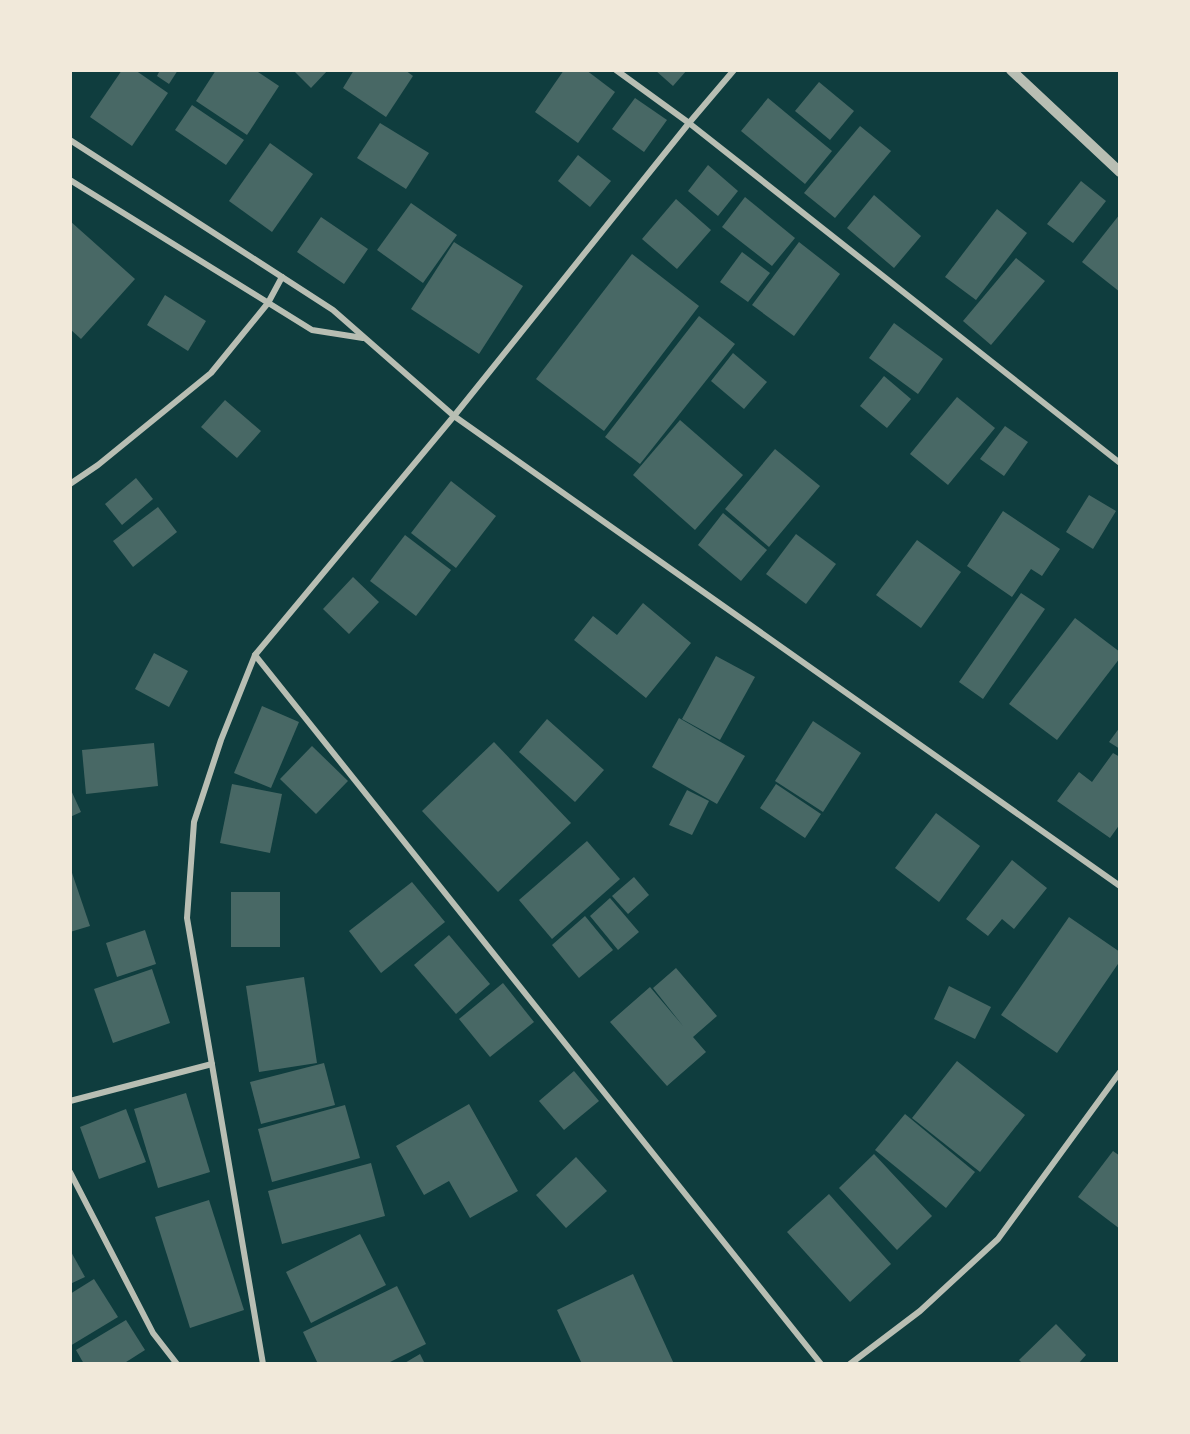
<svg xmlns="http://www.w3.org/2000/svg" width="1190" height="1434" viewBox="0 0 1190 1434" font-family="'IBM Plex Sans',sans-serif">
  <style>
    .building { fill: #486865 }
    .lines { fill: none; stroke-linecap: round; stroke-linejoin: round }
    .minor { stroke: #b8beb3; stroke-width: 6 }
    .tertiary { stroke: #b8beb3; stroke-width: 10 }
  </style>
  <rect width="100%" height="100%" fill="#0f3d3e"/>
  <g class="building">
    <path d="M122 70H135L168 93 132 146 90 117Z"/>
    <path d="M160 70H178L169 84 157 76Z"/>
    <path d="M216 70H255L279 86 247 135 196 101Z"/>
    <path d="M293 70H328L311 88Z"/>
    <path d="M354 70H405L413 76 386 117 343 88Z"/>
    <path d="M564 70H586L615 92 578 143 535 112Z"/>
    <path d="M655 70H687L673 86Z"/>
    <path d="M819 82 854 111 830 140 795 111Z"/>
    <path d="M635 98 667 120 644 152 612 129Z"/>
    <path d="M768 98 832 151 805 184 741 131Z"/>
    <path d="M192 105 244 140 226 165 175 130Z"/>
    <path d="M380 123 429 153 406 189 357 158Z"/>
    <path d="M860 126 891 151 835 218 804 193Z"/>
    <path d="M270 143 313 174 272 232 229 201Z"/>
    <path d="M578 155 611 181 590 207 558 181Z"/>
    <path d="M708 165 738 191 718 216 688 191Z"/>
    <path d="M1081 181 1106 201 1073 243 1047 224Z"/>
    <path d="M874 195 921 236 894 268 847 228Z"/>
    <path d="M745 197 795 238 772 266 722 227Z"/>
    <path d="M676 199 711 230 677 269 642 239Z"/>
    <path d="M411 203 457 235 423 283 377 250Z"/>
    <path d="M997 209 1027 233 976 300 945 277Z"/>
    <path d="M1120 214V292L1082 262Z"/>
    <path d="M321 217 368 249 344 284 297 252Z"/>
    <path d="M70 221 135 279 81 339 70 329Z"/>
    <path d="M454 242 523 286 479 354 411 309Z"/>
    <path d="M799 242 840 274 794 336 752 305Z"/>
    <path d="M742 252 770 273 748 302 720 282Z"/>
    <path d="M632 254 699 306 604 431 536 379Z"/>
    <path d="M1016 258 1045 281 991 345 963 321Z"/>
    <path d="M165 295 206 321 188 351 147 325Z"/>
    <path d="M699 316 735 344 640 464 605 437Z"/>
    <path d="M894 323 943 359 918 394 869 358Z"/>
    <path d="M733 353 767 382 744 409 711 381Z"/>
    <path d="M884 376 911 399 887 428 860 406Z"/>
    <path d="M957 397 995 428 948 485 910 454Z"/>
    <path d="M225 400 261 431 237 458 201 427Z"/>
    <path d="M680 420 743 475 695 530 633 475Z"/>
    <path d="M1005 426 1028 442 1004 476 980 459Z"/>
    <path d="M775 449 820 486 769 547 725 509Z"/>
    <path d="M136 478 153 499 122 525 105 504Z"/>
    <path d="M451 481 496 516 456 568 411 533Z"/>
    <path d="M1089 495 1116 511 1093 549 1066 532Z"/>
    <path d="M158 507 177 532 133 567 113 541Z"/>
    <path d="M1003 511 1060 549 1042 576 1031 569 1012 597 967 566Z"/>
    <path d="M723 513 767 550 741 581 698 545Z"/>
    <path d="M796 534 836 564 806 604 766 574Z"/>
    <path d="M405 535 451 570 416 616 370 581Z"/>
    <path d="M917 540 961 572 921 628 876 595Z"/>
    <path d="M353 577 379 602 349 634 323 609Z"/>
    <path d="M1021 593 1045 609 983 699 959 682Z"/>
    <path d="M643 603 691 643 646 698 574 640 593 616 617 635Z"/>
    <path d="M1075 618 1120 652V658L1057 740 1009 704Z"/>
    <path d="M154 653 188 671 169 707 135 689Z"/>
    <path d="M716 656 755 677 720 740 682 719Z"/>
    <path d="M262 706 299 722 271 788 234 773Z"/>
    <path d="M679 718 745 756 717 804 652 767Z"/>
    <path d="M547 719 604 770 575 802 519 752Z"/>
    <path d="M813 721 861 753 823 812 775 781Z"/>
    <path d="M1120 727V749L1109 742Z"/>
    <path d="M494 742 571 823 498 892 422 811Z"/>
    <path d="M154 743 158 786 86 794 82 750Z"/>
    <path d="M312 746 348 781 316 814 280 779Z"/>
    <path d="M1113 753 1120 757V824L1110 838 1057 801 1079 772 1092 782Z"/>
    <path d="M232 784 282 794 270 853 220 843Z"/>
    <path d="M776 784 821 814 805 838 760 808Z"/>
    <path d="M70 788 81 812 70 817Z"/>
    <path d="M687 790 709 801 692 835 669 825Z"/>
    <path d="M936 813 980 846 939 902 895 868Z"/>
    <path d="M587 841 620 879 552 939 519 900Z"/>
    <path d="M1012 860 1047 888 1014 929 1002 919 988 936 966 919Z"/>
    <path d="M70 867 90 926 70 932Z"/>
    <path d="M634 877 649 895 628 914 612 896Z"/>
    <path d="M412 882 445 922 381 973 349 931Z"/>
    <rect x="231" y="892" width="49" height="55"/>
    <path d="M610 898 639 932 618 950 590 916Z"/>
    <path d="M585 916 613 950 579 978 552 945Z"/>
    <path d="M1069 917 1120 952V961L1057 1053 1001 1015Z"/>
    <path d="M145 930 156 964 117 977 106 943Z"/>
    <path d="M449 935 490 984 456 1014 414 965Z"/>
    <path d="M676 968 717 1016 693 1037 706 1052 667 1086 610 1022 650 987 683 1026 653 988Z"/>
    <path d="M152 969 170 1023 113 1043 94 989Z"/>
    <path d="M304 977 317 1063 259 1072 246 986Z"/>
    <path d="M503 983 534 1022 490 1057 459 1019Z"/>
    <path d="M949 986 991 1007 975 1039 934 1019Z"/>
    <path d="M957 1061 1025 1115 980 1172 912 1118Z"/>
    <path d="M324 1063 335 1105 261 1124 250 1082Z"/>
    <path d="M574 1071 599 1101 564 1130 539 1101Z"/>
    <path d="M186 1093 210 1172 158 1188 134 1109Z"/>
    <path d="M469 1104 518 1191 470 1218 449 1181 424 1195 396 1146Z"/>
    <path d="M345 1105 360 1158 272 1182 258 1129Z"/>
    <path d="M126 1109 146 1162 99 1179 80 1127Z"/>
    <path d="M905 1114 975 1172 946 1208 875 1150Z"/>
    <path d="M1113 1151 1120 1156V1229L1078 1197Z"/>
    <path d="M874 1154 932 1216 897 1250 839 1188Z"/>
    <path d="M576 1157 607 1191 566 1228 536 1195Z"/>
    <path d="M371 1163 385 1216 282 1244 268 1191Z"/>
    <path d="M829 1194 891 1264 850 1302 787 1232Z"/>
    <path d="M209 1200 244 1310 190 1328 155 1217Z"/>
    <path d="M360 1234 386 1285 311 1323 286 1272Z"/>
    <path d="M70 1250 85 1277 70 1284Z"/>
    <path d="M633 1274 674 1364H582L557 1310Z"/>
    <path d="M94 1279 118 1317 70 1346V1294Z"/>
    <path d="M397 1286 426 1344 386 1364H318L303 1332Z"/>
    <path d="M126 1320 145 1350 123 1364H84L76 1350Z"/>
    <path d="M1056 1324 1086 1355 1078 1364H1023L1019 1360Z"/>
    <path d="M420 1354 425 1364H403Z"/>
  </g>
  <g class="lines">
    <g class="minor">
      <path d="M616 70 689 123 1120 463"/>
      <path d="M70 140 333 310 454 416 1120 886"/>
      <path d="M70 180 312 330 363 338"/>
      <path d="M70 484 98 465 211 373 268 303 282 277"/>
      <path d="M255 655 821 1364"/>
      <path d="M70 1101 212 1064"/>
      <path d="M70 1172 153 1333 177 1364"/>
      <path d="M263 1364 187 918 194 822 221 740 255 655 454 416 689 123 734 70"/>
      <path d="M850 1364 920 1311 998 1239 1120 1072"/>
    </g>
    <path class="tertiary" d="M1011 70 1120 172"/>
  </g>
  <rect width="1190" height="1434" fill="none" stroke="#f1e9da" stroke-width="144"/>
</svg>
